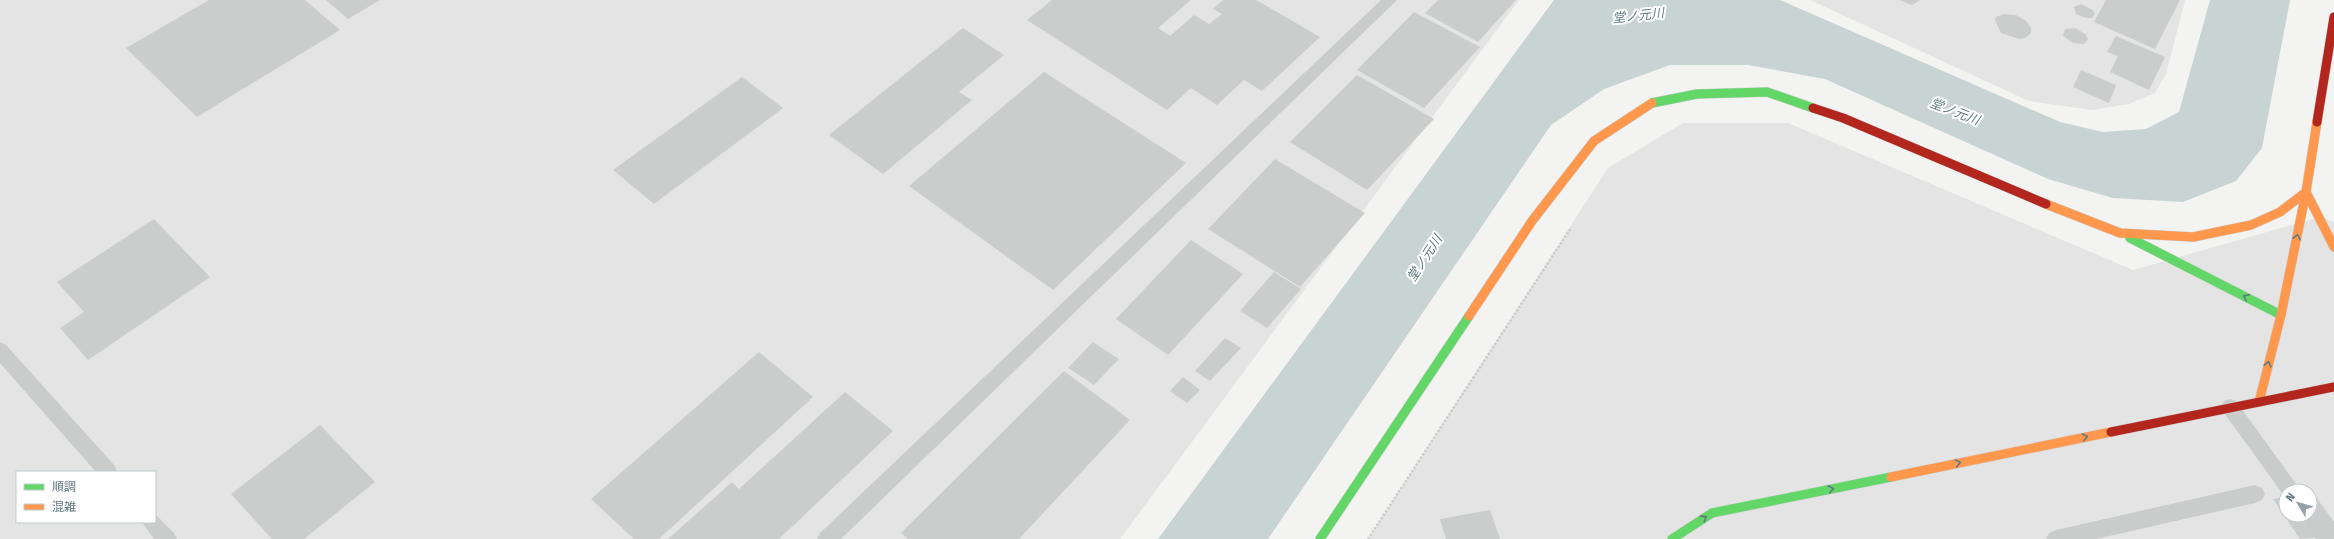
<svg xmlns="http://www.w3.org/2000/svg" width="2334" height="539" viewBox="0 0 2334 539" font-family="'Fira Sans','Noto Sans JP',sans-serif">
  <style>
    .built { fill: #e3e4e3; fill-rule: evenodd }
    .water { fill: #c8d3d4 }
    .building { fill: #cbcdcd }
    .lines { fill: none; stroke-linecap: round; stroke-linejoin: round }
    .fast-casing { stroke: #cfd1d1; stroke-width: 10 }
    .slow-casing { stroke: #cfd1d1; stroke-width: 10 }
    .jam-casing { stroke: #cfd1d1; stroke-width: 10 }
    .path { stroke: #c8c9ca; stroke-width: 2.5; stroke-dasharray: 2 2; stroke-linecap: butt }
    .lane { fill: #cacccc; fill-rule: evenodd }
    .fast { stroke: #63d668; stroke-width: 9 }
    .slow { stroke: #ff974d; stroke-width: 9 }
    .jam { stroke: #b3261e; stroke-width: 9 }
    .oneway { stroke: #617883 }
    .labels { text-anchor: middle; stroke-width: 4; stroke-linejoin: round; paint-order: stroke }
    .water-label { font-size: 13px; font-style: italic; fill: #5d7b80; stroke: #fff }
  </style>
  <rect width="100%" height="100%" fill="#f3f3f1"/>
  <g class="built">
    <path d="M0 0H1519L1120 539H0ZM17 472H155V522H17Z"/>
    <path d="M1810 0H2185L2166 74 2155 93 2129 104 2092 110 2029 101Z"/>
    <path d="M1683 123H1788L2133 270 2320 217 2334 222V539H1368L1608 168ZM2286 491H2310V515H2286Z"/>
  </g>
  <path class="water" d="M1554 0H1780L2060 122 2103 132 2146 129 2179 112 2210 0H2290L2262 148 2236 181 2183 202 2113 198 2048 179 1825 79 1748 65H1670L1604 89 1551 125 1268 539H1158Z"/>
  <g class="building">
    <path d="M209 0H305L340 30 197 117 126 48Z"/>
    <path d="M326 0H380L348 19Z"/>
    <path d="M1052 0H1191L1158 28 1170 36 1194 15 1209 24 1222 14 1213 9 1223 0H1256L1320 37 1262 91 1244 80 1217 105 1191 88 1167 110 1027 20Z"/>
    <path d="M1438 0H1516L1478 42 1425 13Z"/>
    <path d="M1899 0H1920L1912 5Z"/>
    <path d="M2106 0H2180L2155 49 2094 22Z"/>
    <path d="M2081 4 2093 10 2095 14 2092 18H2086L2076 14 2074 7Z"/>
    <path d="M1414 12 1480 47 1424 108 1357 70Z"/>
    <path d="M2004 14 2016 15 2026 21 2031 28V33L2025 38 2019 39 2001 33 1995 20 1996 17Z"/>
    <path d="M963 28 1004 55 959 92 972 100 883 174 829 135Z"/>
    <path d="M2075 28 2085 34 2088 39 2084 44 2073 43 2063 36 2065 29Z"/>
    <path d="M2116 36 2165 57 2149 90 2110 72 2118 56 2107 52Z"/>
    <path d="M2081 70 2116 85 2109 103 2073 87Z"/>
    <path d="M1044 72 1186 163 1053 290 909 186Z"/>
    <path d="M1357 75 1434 119 1367 190 1290 142Z"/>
    <path d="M742 77 783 108 654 204 613 170Z"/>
    <path d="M1275 159 1365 213 1300 287 1208 229Z"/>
    <path d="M154 219 210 277 88 360 60 328 84 312 57 282Z"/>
    <path d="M1191 240 1243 274 1168 355 1116 319Z"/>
    <path d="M1274 272 1301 289 1267 328 1240 311Z"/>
    <path d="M1225 338 1241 348 1210 381 1195 371Z"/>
    <path d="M1093 342 1119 359 1094 385 1068 368Z"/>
    <path d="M759 352 813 397 659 539H634L591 499Z"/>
    <path d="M1064 371 1130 420 1019 539H908L901 533Z"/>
    <path d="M1183 377 1200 390 1187 403 1170 391Z"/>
    <path d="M845 392 893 431 779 539H668L732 482 739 489Z"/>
    <path d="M320 425 375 482 304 539H272L231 494Z"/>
    <path d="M2310 493H2313L2334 522V536L2300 539 2273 499 2286 497V515H2310Z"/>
    <path d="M1490 510 1500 539H1446L1440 519Z"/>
  </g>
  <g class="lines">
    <g class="fast-casing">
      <g id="fast">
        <path d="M1652 103 1697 94 1767 92 1813 108"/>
        <path d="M2130 238 2281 315"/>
        <path d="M1320 539 1469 316"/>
        <path d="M1672 539 1712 513 1891 477"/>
      </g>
    </g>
    <g class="slow-casing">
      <g id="slow">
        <path d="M2306 192 2334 247"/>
        <path d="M2046 204 2120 233 2193 237 2251 225 2280 212 2306 192 2317 122"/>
        <path d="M1469 316 1532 221 1594 141 1652 103"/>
        <path d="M2259 402 2281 315 2306 192"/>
        <path d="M1891 477 2111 432"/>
      </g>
    </g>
    <g class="jam-casing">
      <g id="jam">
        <path d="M1813 108 1843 118 2046 204"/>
        <path d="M2317 122 2334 17"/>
        <path d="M2111 432 2334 387"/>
      </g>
    </g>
    <path class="path" d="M1368 539 1571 228"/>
    <g class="lane">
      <path d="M1381 0H1397L841 539H817L820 533Z"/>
      <path d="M0 342 6 345 115 466 117 472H96L0 363Z"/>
      <path d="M2230 399 2236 401 2301 491H2286L2285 497 2224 413 2221 407 2224 401Z"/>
      <path d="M2255 485 2262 488 2265 494 2262 500 2255 503 2096 539H2046L2049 533 2056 530Z"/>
      <path d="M2310 506C2321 510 2334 527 2334 539H2316L2300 515H2310Z"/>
      <path d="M155 514 174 533 177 539H154L142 522H155Z"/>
    </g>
    <use href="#fast" class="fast"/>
    <use href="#slow" class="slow"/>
    <use href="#jam" class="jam"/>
  </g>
  <defs><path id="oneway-chevron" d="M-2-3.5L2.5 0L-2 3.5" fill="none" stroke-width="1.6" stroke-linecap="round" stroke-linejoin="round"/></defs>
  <g class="oneway">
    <use href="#oneway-chevron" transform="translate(2297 237) rotate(-78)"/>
    <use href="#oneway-chevron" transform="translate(2246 297) rotate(-153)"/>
    <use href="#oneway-chevron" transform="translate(2268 364) rotate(-76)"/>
    <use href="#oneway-chevron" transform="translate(2085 437) rotate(-11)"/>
    <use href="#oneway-chevron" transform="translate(1958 463) rotate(-11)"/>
    <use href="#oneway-chevron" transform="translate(1831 489) rotate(-11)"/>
    <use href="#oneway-chevron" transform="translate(1704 518) rotate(-33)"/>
  </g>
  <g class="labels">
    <g class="water-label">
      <text transform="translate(1638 15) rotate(-6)" y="5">堂ノ元川</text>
      <text transform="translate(1955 111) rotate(21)" y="5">堂ノ元川</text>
      <text transform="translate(1424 258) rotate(-57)" y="5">堂ノ元川</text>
    </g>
  </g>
  <rect x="16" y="471" width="140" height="52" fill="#ffffff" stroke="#c0c9cd"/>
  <rect x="24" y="484" width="20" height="6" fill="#63d668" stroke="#c0c9cd"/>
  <text x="52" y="491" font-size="12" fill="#617883">順調</text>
  <rect x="24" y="504" width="20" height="6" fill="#ff974d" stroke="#c0c9cd"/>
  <text x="52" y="511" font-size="12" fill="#617883">混雑</text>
  <g transform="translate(2298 503) rotate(308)"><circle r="19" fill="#ffffff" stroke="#c0c9cd"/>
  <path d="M0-3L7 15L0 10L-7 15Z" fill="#94a3aa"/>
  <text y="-6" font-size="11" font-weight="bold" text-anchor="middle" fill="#617883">N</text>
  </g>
</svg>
